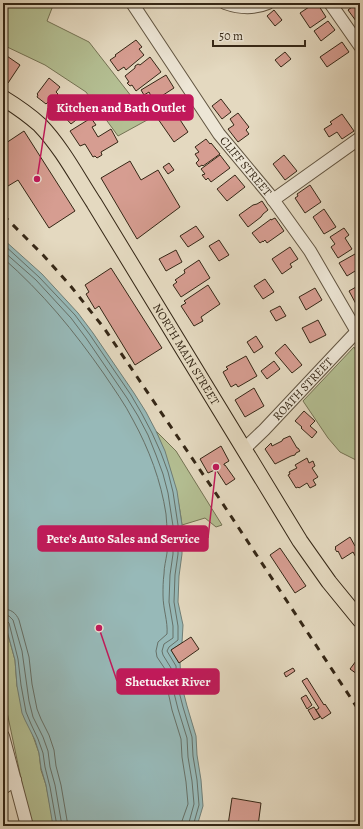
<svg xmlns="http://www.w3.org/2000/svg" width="363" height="829" viewBox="0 0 363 829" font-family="Alegreya,serif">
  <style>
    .green { fill: #b4bf93; stroke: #747354 }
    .water { fill: #97b9b8; stroke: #707f77 }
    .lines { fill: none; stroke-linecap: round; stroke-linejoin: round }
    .shore { stroke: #667067; stroke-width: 1 }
    .building { fill: #d69d91; stroke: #352716 }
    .minor-casing { stroke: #615440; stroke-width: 14 }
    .major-casing { stroke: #352716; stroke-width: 17 }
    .minor { stroke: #ede6d6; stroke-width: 12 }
    .major { stroke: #e4d9c0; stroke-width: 15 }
    .rail { stroke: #352716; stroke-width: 3; stroke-dasharray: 7 7; stroke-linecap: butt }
    .labels { text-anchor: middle; stroke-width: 3.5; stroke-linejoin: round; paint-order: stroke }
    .street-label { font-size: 12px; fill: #352716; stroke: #ede6d6 }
    .leader { fill: none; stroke: #c2185b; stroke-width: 1.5 }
    .callout-dot { fill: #c2185b; stroke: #ede6d6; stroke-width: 1.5 }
    .callout { fill: #c2185b; stroke: #c2185b; stroke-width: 1.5 }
    .callout-label { font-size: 13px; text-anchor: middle; font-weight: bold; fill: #fff }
  </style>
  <rect width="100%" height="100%" fill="#e4d9c0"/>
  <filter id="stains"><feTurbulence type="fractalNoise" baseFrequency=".005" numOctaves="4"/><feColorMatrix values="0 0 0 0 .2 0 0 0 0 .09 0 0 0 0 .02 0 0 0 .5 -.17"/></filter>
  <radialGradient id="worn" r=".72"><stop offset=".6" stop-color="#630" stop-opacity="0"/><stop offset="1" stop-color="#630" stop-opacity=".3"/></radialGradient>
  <g class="green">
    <path d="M3 3H54L47 21 89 42 149 119 118 136 86 92 45 65 3 45Z"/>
    <path d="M354 347 360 359V462L340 452 328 438 303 401Z"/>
    <path d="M156 431 176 451 222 525 216 527 205 518 182 525C178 492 169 462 156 431Z"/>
    <path d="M3 616 15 660 17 686 33 736 39 753 41 770 46 785 54 826H31L3 693Z"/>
  </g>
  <path class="water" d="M3 239 42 274 78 313 93 333 134 393 146 412 156 431 165 451 177 491 182 525V554L179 576 178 602 183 625 182 643 171 650 179 663 180 662 181 683 187 706 196 736 197 755 201 780 203 806 197 826H53L46 785 41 768 39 753 35 740 25 720 22 713 17 686 15 660 3 616Z"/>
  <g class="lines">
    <g class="shore">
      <path d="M3 244 39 277 75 315 90 335 131 395 142 414 152 433 161 453 168 472 173 492 178 525V554L175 575 174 602 178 626V640L169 647 167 651 176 666 177 684 183 707 192 737 193 756 197 780 199 805 193 826"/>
      <path d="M3 251 36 280 71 318 86 338 127 398 138 416 148 435 156 455 163 474 168 493 171 513 173 526V554L170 575 169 602 173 626V638L164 644 162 651 163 655 171 668 172 685 178 709 187 738 188 757 192 781 194 804 188 826"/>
      <path d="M3 258C43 293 74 331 104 374 114 389 125 404 133 420 149 449 161 481 166 514 167 527 168 540 167 553 166 560 164 567 164 574 163 581 163 588 163 595 163 609 168 621 167 634L158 642 156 651 157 657 165 669 167 687 172 710 181 739 182 757 186 782 188 804 182 821V826"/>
      <path d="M3 609C11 609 16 613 19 620L29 657 32 684 37 709 41 719 49 735 54 750 56 766 61 785 68 826"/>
      <path d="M3 615 9 616 13 620 22 651 29 701 33 717 43 737 48 751 50 767 55 785 62 826"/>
      <path d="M3 620 7 621 9 623 18 659 21 685 26 712 31 724 38 739 43 753 45 767 50 787 57 826"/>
    </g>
  </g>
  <g class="building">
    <path d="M315 3H317L326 17 310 28 300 13Z"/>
    <path d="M356 4 359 8 360 7V18L356 21 348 10Z"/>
    <path d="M274 10 282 20 275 26 267 16Z"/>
    <path d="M328 21 335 30 321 41 314 31Z"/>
    <path d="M136 40 142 47 139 49 144 55 126 70 124 67 118 71 110 60 116 56 115 55Z"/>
    <path d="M342 42 349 52 327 67 320 57Z"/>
    <path d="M285 52 291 59 281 67 275 60Z"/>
    <path d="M4 54 20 65 8 83 3 79Z"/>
    <path d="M150 57 161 72 136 91 132 85 130 86 127 83 129 82 125 76 135 68V66L138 64 140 65Z"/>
    <path d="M166 75 174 88 157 99 155 96 152 98 149 92 144 95 141 90Z"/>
    <path d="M49 78 60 87 56 92 58 94 55 99 53 97 46 104 37 97 38 95 37 94Z"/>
    <path d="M221 99 231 112 222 119 212 106Z"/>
    <path d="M77 102 85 113 71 124 62 114Z"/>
    <path d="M173 109 188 132 174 142 158 119Z"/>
    <path d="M238 113 249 127 246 130 249 134 238 142 228 129 234 125 230 119Z"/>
    <path d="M342 114 354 131 342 139 337 132 329 137 324 129 332 124 330 122Z"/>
    <path d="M91 118 96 125 92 127 98 137 111 129 118 142 101 152 102 155 97 158 95 156 93 157 85 144 80 146 70 131Z"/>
    <path d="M24 131 75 211 49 228 18 180 3 189V145Z"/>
    <path d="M206 139 210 144 211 143 220 154 203 166 202 165 199 167 196 163 199 160 195 154 199 152 195 147Z"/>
    <path d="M220 155 230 168 211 182 208 178 206 180 202 175 205 174 201 169Z"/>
    <path d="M284 155 297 171 285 180 273 164Z"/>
    <path d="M130 161 141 180 158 170 180 207 137 239 101 178Z"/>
    <path d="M169 163 174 170 168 174 163 167Z"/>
    <path d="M235 175 245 187 227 201 217 189Z"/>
    <path d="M310 185 321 202 305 213 295 198 298 196 297 194Z"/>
    <path d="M262 201 268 210 263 214 261 217 248 227 239 215 253 205 257 204Z"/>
    <path d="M324 209 336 227 324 234 313 217Z"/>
    <path d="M275 218 284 231 267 243 265 240 263 242V241L260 243 252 233 271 219V220Z"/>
    <path d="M196 226 204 237 188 247 180 236Z"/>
    <path d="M344 228 349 235 345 238 352 249 338 258 331 247 335 244 330 237Z"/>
    <path d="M219 240 229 255 219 261 209 246Z"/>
    <path d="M290 247 298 259 290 264 292 267 282 274 272 259Z"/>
    <path d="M176 250 182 262 166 271 159 259Z"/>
    <path d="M355 254 360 264V268L347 276 339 263Z"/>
    <path d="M199 260 210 278 181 297 173 285 177 282 175 280 185 273 184 270Z"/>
    <path d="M111 268 162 348 135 365 99 306 95 309 86 294 89 292 85 285Z"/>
    <path d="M265 279 274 292 263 299 254 286Z"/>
    <path d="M360 283V302L356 304 349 291 356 287 355 286Z"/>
    <path d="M208 285 220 304 201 317 203 321 194 326 181 306 186 303 184 301Z"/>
    <path d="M315 288 322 300 306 310 299 297Z"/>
    <path d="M280 306 286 316 276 321 270 311Z"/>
    <path d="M318 320 326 335 310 343 302 328Z"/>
    <path d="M256 336 263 347 254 353 247 342Z"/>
    <path d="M285 344 302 365 292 373 275 353Z"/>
    <path d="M246 356 257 376 238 387 236 384 231 387 223 372 228 369 226 367Z"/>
    <path d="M274 361 280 369 267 379 261 371Z"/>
    <path d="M254 388 264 406 245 417 235 400Z"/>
    <path d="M304 411 315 421 310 426 317 432 312 438 301 428 302 427 295 421Z"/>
    <path d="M290 436 297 448H298L300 451 296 453 295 455 291 456 275 464 265 449 271 443 272 446 282 441 283 439Z"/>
    <path d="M221 446 229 461 224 464V465H225L235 479 226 485 217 471V469L208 473 200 459Z"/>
    <path d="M307 458 309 463 313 461 315 466 312 468 318 477 313 480 316 485 310 488 307 483 299 488 298 487 296 488 288 475 290 474 289 472 297 468 295 465Z"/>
    <path d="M350 537 355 546 360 543V560L358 561 353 552 342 559 338 551 337 552 335 549 336 548 335 547Z"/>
    <path d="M280 548 306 586 295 593 270 555Z"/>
    <path d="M191 637 199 649 179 663 171 650Z"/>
    <path d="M356 661 360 664V670L357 674 350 669Z"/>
    <path d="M293 668 295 671 286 677 284 673Z"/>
    <path d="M307 678 324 705 325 704 331 713 322 719 316 710 319 708 302 681Z"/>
    <path d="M306 695 312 705 307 709 301 698Z"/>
    <path d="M314 707 320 717 314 720 308 710Z"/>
    <path d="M232 798 261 803 258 826H236L228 825Z"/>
  </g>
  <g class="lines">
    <g class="minor-casing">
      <g id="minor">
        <path id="s1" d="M132 3 219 134 269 194 310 251 360 337"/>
        <path d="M225 3C239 8 254 9 268 3"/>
        <path d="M330 3 360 46"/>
        <path d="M273 200 360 138"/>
        <path id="s2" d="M244 449 264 430 360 328"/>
        <path d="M3 736 27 826"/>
        <path d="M3 788 15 780"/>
      </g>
    </g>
    <g class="major-casing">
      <g id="major">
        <path id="s3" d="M3 98C16 106 29 115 40 125 62 148 77 177 94 203L300 541 329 582 360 620"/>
      </g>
    </g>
    <use href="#minor" class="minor"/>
    <use href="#major" class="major"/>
    <path class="rail" d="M3 215 43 255 69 284 104 328 219 498 360 712"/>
  </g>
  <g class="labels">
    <g class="street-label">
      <text dy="4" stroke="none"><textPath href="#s1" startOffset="199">CLIFF STREET</textPath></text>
      <text dy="4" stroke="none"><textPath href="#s3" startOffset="318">NORTH MAIN STREET</textPath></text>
      <text dy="4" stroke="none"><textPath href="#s2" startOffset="84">ROATH STREET</textPath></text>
    </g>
  </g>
  <path class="leader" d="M37 179L48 108M216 467L208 538M99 628L117 681"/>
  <g class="callout-dot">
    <circle cx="37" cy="179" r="4"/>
    <circle cx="216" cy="467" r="4"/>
    <circle cx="99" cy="628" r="4"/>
  </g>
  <g class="callout">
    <rect x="48" y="95" width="145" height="25" rx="4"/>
    <rect x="38" y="526" width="170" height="25" rx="4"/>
    <rect x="117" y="669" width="102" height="25" rx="4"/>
  </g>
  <g class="callout-label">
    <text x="121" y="112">Kitchen and Bath Outlet</text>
    <text x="123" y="543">Pete's Auto Sales and Service</text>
    <text x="168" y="686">Shetucket River</text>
  </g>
  <rect width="363" height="829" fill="none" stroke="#e4d9c0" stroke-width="16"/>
  <rect x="4" y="4" width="355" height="821" fill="none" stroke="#352716" stroke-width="2"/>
  <rect x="8" y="8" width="347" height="813" fill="none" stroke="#352716"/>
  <path d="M213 40v6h92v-6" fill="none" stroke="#352716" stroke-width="2"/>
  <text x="219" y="40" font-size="12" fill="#352716" stroke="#ede6d6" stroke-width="3" paint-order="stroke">50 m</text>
  <rect width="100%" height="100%" filter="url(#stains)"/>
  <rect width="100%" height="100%" fill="url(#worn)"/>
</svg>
